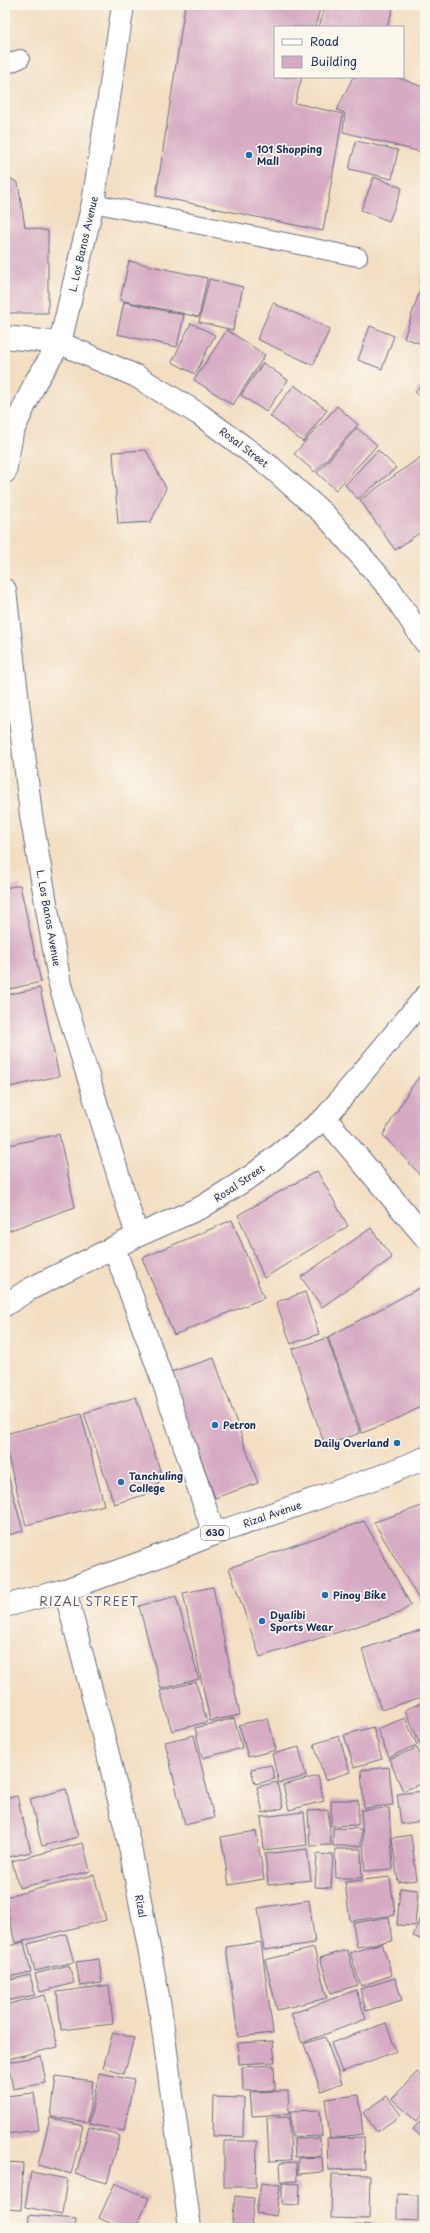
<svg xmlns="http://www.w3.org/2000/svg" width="430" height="2233" viewBox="0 0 430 2233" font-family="'Playpen Sans',sans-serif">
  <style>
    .building { fill: #d6aac3 }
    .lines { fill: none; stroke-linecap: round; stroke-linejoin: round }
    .lane-casing { stroke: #676c81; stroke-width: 20 }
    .street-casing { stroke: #676c81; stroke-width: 24 }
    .secondary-casing { stroke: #676c81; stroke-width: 24 }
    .primary-casing { stroke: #676c81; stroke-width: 24 }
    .lane { stroke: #fff; stroke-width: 18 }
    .street { stroke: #fff; stroke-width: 22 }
    .secondary { stroke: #fff; stroke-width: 22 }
    .primary { stroke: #fff; stroke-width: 22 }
    .poi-dot { fill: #1f6fb2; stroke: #fbf7ec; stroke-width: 1.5 }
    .labels { text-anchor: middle; stroke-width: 3.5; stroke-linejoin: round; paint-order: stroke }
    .shield { fill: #fbf7ec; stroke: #5e6b89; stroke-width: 1 }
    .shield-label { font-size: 9px; font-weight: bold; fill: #1b2f5e }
    .poi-label { font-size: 10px; font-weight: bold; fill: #1b2f5e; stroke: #fbf7ec; text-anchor: start }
    .street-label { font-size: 10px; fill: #1b2f5e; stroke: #fbf7ec }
    .quarter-label { font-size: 12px; letter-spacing: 1px; fill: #5c5a81; stroke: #fbf7ec }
  </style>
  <rect width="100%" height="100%" fill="#fbf7ec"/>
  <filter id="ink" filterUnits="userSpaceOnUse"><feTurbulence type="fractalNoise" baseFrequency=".025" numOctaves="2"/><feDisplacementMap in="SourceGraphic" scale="8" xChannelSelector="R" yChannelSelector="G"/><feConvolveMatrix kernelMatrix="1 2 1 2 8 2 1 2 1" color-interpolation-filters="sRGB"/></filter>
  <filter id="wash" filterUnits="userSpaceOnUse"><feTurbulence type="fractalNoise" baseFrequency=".012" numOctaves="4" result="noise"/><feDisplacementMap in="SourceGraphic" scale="16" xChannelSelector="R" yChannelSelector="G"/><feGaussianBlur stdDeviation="0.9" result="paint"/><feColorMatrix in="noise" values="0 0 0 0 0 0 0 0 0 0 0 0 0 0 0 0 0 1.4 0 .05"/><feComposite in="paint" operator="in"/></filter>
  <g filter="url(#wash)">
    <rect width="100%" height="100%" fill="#f3dec2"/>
    <g id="blocks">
      <g class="building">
        <path d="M185 5H321L315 27H275V77H302L295 103 343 114 323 231 156 196Z"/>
        <path d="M326 5H394L387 27H319Z"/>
        <path d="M353 77H397L425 88V153L343 132 345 113 337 110Z"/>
        <path d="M356 141 398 150 392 179 349 169Z"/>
        <path d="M5 175 18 183 25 227 48 231V313H5Z"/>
        <path d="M374 177 402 188 389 221 361 210Z"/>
        <path d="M129 261 207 278 199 317 120 300Z"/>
        <path d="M425 268V285L420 283Z"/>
        <path d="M209 279 243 287 233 330 199 322Z"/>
        <path d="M421 287 425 289V345L404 338Z"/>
        <path d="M124 302 184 315 177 347 117 334Z"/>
        <path d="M273 303 330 329 313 365 257 339Z"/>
        <path d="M191 323 215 335 195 374 172 362Z"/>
        <path d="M370 326 394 336 382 369 358 360Z"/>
        <path d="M227 330 265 355 233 405 194 380Z"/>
        <path d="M263 363 288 380 266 412 241 395Z"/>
        <path d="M425 381V401L415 392Z"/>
        <path d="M294 385 327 410 303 442 270 416Z"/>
        <path d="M337 406 358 425 315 472 294 454Z"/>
        <path d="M357 428 377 445 336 490 317 473Z"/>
        <path d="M146 450 166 488 151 522 118 524 113 452Z"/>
        <path d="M378 450 396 468 358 499 345 485Z"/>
        <path d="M425 454V529L395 550 360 500Z"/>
        <path d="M20 885 41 982 5 990V888Z"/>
        <path d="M40 988 59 1076 5 1088V995Z"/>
        <path d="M425 1069V1180L383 1135 408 1092Z"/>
        <path d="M59 1134 75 1207 5 1232V1146Z"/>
        <path d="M317 1171 348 1226 264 1278 238 1215Z"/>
        <path d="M232 1220 264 1298 174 1335 142 1258Z"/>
        <path d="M371 1228 392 1258 322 1307 301 1277Z"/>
        <path d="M425 1285V1405L393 1421 362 1433 328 1337Z"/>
        <path d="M305 1292 319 1334 291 1344 276 1302Z"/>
        <path d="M327 1338 360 1433 325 1446 292 1349Z"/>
        <path d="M214 1358 258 1483 215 1498 171 1372Z"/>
        <path d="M136 1397 162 1476 154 1492 114 1504 84 1413Z"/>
        <path d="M81 1414 104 1505 26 1525 5 1446V1434Z"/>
        <path d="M5 1464 23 1531 5 1536Z"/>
        <path d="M425 1505V1610L374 1522Z"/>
        <path d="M364 1521 411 1605 399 1613 260 1657 229 1568Z"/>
        <path d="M213 1587 240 1715 210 1721 183 1593Z"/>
        <path d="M176 1596 199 1679 161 1689 139 1606Z"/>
        <path d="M424 1629 425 1696 381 1710 362 1649Z"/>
        <path d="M196 1682 207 1722 172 1731 160 1691Z"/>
        <path d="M425 1701V1755L405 1710Z"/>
        <path d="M234 1718 242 1748 202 1758 195 1728Z"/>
        <path d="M268 1718 276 1750 248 1757 239 1725Z"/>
        <path d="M405 1718 417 1745 389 1757 377 1729Z"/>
        <path d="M373 1727 382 1759 354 1767 344 1735Z"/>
        <path d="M194 1735 214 1818 185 1825 165 1742Z"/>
        <path d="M339 1736 350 1772 325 1780 314 1744Z"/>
        <path d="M299 1747 306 1776 279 1783 272 1754Z"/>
        <path d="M417 1748 425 1766V1782L403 1791 389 1759Z"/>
        <path d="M271 1765 275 1779 255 1784 251 1769Z"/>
        <path d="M389 1767 393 1805 364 1808 361 1770Z"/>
        <path d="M318 1776 324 1801 289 1810 283 1785Z"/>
        <path d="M277 1782 283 1808 263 1813 257 1787Z"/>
        <path d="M66 1789 78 1837 42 1846 30 1799Z"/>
        <path d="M424 1791 425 1821 401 1824 397 1794Z"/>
        <path d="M17 1796 31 1852 5 1858V1799Z"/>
        <path d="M331 1800H358V1825L331 1826Z"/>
        <path d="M389 1808 393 1869 365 1871 361 1810Z"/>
        <path d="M328 1810 331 1845 310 1846 308 1811Z"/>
        <path d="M304 1812 307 1845 264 1850 261 1817Z"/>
        <path d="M333 1828 361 1829V1846H333Z"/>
        <path d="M256 1831 264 1879 229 1885 221 1837Z"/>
        <path d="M411 1835 417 1880 398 1882 392 1838Z"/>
        <path d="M83 1843 90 1871 19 1888 12 1861Z"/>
        <path d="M307 1849 311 1880 268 1885 265 1854Z"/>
        <path d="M335 1849H361L362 1878H336Z"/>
        <path d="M317 1854 333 1855 331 1888 315 1887Z"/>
        <path d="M94 1875 106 1920 15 1943 5 1897Z"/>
        <path d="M390 1877 395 1915 350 1921 345 1882Z"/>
        <path d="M400 1888 418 1890 415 1926 397 1925Z"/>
        <path d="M309 1900 315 1943 264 1950 258 1908Z"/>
        <path d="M425 1906V1941L413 1936Z"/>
        <path d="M389 1917 393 1941 357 1947 353 1923Z"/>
        <path d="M66 1934 74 1962 35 1971 28 1944Z"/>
        <path d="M24 1942 31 1972 5 1978V1947Z"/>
        <path d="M261 1942 273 2033 238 2037 226 1947Z"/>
        <path d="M382 1943 392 1975 361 1986 350 1953Z"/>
        <path d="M314 1948 327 1998 277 2010 265 1960Z"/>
        <path d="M347 1950 358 1985 331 1993 320 1958Z"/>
        <path d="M99 1959 102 1983 80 1986 76 1962Z"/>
        <path d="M69 1965 74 1983 40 1992 35 1974Z"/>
        <path d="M30 1975 35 1995 6 2001 5 1981Z"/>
        <path d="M395 1978 402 2000 366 2011 360 1989Z"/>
        <path d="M109 1985 113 2024 61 2030 57 1992Z"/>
        <path d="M356 1990 366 2019 302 2043 291 2014Z"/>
        <path d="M45 1995 58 2047 8 2059 5 2046V2005Z"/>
        <path d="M386 2023 396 2051 342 2072 331 2043Z"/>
        <path d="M113 2032 134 2038 124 2074 103 2068Z"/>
        <path d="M325 2037 342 2083 321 2091 304 2044Z"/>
        <path d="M273 2041 275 2062 239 2064 238 2043Z"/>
        <path d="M41 2056 46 2083 13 2089 8 2062Z"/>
        <path d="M274 2065 275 2090 243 2091 242 2067Z"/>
        <path d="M5 2071 8 2090H5Z"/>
        <path d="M417 2072 425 2079V2112L416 2121 392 2099Z"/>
        <path d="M99 2073 134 2080 124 2131 89 2124Z"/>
        <path d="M56 2076 93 2081 88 2122 51 2117Z"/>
        <path d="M288 2091 289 2114 252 2116 250 2092Z"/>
        <path d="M34 2093 39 2130 5 2134V2096Z"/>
        <path d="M359 2095 363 2134 330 2138 325 2099Z"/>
        <path d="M387 2096 401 2115 377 2132 363 2113Z"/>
        <path d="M214 2097 244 2098 243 2137 213 2136Z"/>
        <path d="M320 2110 322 2136 292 2137 290 2111Z"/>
        <path d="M425 2116V2140L413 2129Z"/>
        <path d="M289 2117 291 2160 269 2161 267 2118Z"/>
        <path d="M50 2118 83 2126 71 2174 38 2165Z"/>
        <path d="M89 2127 120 2136 107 2183 76 2174Z"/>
        <path d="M364 2137 365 2169 328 2170 327 2138Z"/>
        <path d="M320 2138 321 2156 295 2157 294 2139Z"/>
        <path d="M224 2141H257L256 2187H224Z"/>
        <path d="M322 2157 323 2172 298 2174V2158Z"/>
        <path d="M5 2162 23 2163 21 2210 5 2209Z"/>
        <path d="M296 2162 297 2181 281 2182 280 2163Z"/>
        <path d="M31 2172 67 2179 62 2214 25 2207Z"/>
        <path d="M332 2174 370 2175 369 2219 331 2218Z"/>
        <path d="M115 2183 149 2198 136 2228H120L99 2218Z"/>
        <path d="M261 2183 280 2185 276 2216 256 2213Z"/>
        <path d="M282 2183 300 2184 299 2205 282 2204Z"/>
        <path d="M397 2194 418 2195V2221L397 2220Z"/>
        <path d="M235 2196 254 2198 251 2228H232Z"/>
        <path d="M423 2198H425V2224H422Z"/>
        <path d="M29 2215 76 2219 75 2228H28Z"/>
        <path d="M351 2225 402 2227V2228H351Z"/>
      </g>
    </g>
  </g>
  <g filter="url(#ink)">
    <use href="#blocks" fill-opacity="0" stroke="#676c81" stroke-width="1"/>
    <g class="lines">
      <g class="lane-casing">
        <g id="lane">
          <path d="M5 65 20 59"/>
          <path d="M93 203 358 257"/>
        </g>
      </g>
      <g class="street-casing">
        <g id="street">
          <path d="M5 472 12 433 36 381 60 343"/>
          <path d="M5 590 31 815 60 985 137 1236"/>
          <path d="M114 1248 164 1384 214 1534"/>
          <path d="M5 1305 30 1289 137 1236 202 1207 253 1175 325 1118"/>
        </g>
      </g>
      <g class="secondary-casing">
        <g id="secondary">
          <path d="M5 337 60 343 136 376 199 414 271 467 326 516 390 589 425 642"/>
          <path d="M60 343 93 203 123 5"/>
          <path d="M425 997 325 1118 425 1237"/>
          <path d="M65 1590 109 1758 130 1847 160 2007 190 2228"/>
        </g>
      </g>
      <g class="primary-casing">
        <path id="primary" d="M5 1606 65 1590 154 1558 214 1534 387 1474 425 1458"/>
      </g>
      <use href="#lane" class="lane"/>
      <use href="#street" class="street"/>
      <use href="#secondary" class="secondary"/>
      <use href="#primary" class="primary"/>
    </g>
  </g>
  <g class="poi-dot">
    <circle cx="249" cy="155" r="4"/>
    <circle cx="215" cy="1425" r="4"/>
    <circle cx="397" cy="1443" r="4"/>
    <circle cx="121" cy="1482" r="4"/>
    <circle cx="325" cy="1595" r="4"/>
    <circle cx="262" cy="1621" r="4"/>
  </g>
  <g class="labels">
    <rect class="shield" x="201" y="1526" width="28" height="14" rx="3"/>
    <g class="shield-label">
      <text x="215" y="1536">630</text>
    </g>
    <g class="poi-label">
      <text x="257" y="153">101 Shopping<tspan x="257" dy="12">Mall</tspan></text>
      <text x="223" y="1429">Petron</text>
      <text x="389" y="1447" text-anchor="end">Daily Overland</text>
      <text x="129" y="1480">Tanchuling<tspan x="129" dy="12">College</tspan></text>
      <text x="333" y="1599">Pinoy Bike</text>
      <text x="270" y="1619">Dyalibi<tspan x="270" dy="12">Sports Wear</tspan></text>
    </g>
    <g class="street-label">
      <text transform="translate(83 244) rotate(-77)" y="4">L. Los Banos Avenue</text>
      <text transform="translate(244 447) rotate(37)" y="4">Rosal Street</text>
      <text transform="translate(49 918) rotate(80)" y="4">L. Los Banos Avenue</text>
      <text transform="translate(239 1183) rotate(-34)" y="4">Rosal Street</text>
      <text transform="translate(272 1514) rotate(-19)" y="4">Rizal Avenue</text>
      <text transform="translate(141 1906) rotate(80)" y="4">Rizal</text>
    </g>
    <g class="quarter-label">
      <text x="89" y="1606">RIZAL STREET</text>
    </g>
  </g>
  <rect width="430" height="2233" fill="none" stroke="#fbf7ec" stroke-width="20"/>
  <rect x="274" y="26" width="130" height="52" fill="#fbf7ec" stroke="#a1a7b3"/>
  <rect x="282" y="39" width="20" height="6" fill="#ffffff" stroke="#a1a7b3"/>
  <text x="310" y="46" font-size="12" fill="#1b2f5e">Road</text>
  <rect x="282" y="56" width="20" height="12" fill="#d6aac3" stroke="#a1a7b3"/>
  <text x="310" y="66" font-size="12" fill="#1b2f5e">Building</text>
</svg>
